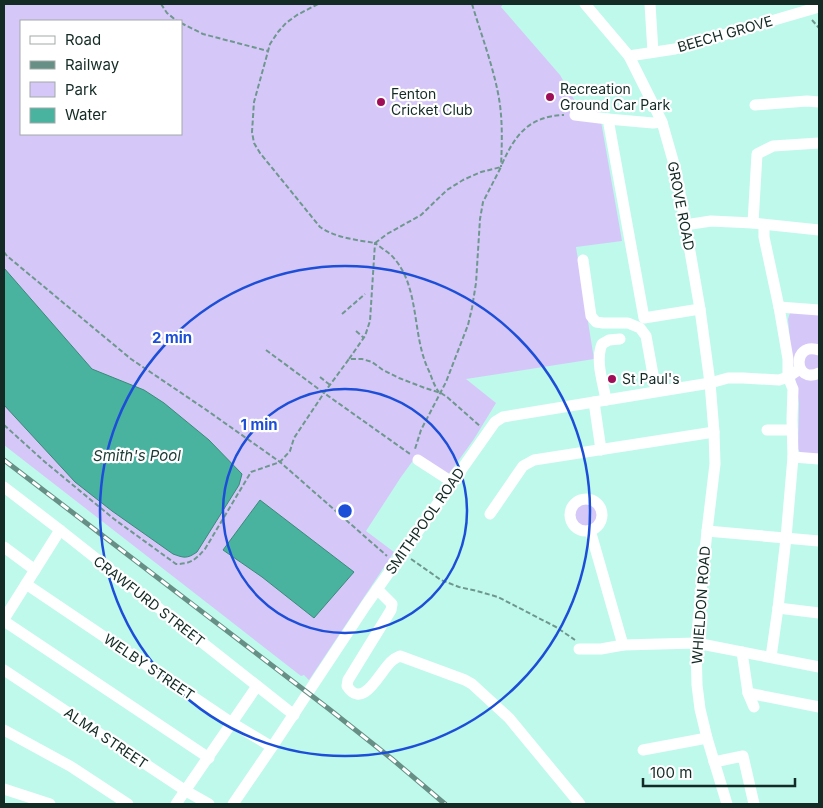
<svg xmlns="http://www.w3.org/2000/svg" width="823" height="808" viewBox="0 0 823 808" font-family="Inter,sans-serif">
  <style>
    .green { fill: #d6c7f9; fill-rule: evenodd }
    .water { fill: #49b39f; stroke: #398a7a }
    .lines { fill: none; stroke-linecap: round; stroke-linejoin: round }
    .path { stroke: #6e988e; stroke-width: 2; stroke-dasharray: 5 2.5; stroke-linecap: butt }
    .minor { stroke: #fff; stroke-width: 11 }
    .rail-casing { stroke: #678f85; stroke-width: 5 }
    .rail { stroke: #fff; stroke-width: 3; stroke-dasharray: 9; stroke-linecap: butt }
    .ring { fill: none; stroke: #1d4ed8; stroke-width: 2.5 }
    .poi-dot { fill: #9f0e57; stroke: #fff; stroke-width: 2 }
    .labels { text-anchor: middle; stroke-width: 4.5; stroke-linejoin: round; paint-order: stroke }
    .street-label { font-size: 14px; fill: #132a25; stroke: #fff }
    .poi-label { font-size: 14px; fill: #132a25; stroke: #fff; text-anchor: start }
    .water-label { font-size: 15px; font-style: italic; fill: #1b3b34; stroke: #fff }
    .centre { fill: #1d4ed8; stroke: #fff; stroke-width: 2.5 }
    .ring-label { font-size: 15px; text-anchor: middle; font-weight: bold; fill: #1d4ed8; stroke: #fff; stroke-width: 4.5; stroke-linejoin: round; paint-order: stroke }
  </style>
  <rect width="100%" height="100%" fill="#bff9eb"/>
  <g class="green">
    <path d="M4 4H503L501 7 560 75 579 108 599 110 622 241 576 247 594 359 466 379 496 403 474 439 448 475 417 455 401 477 366 531 394 552 309 680 304 675 301 676 224 616 4 445ZM21 21H181V134H21Z"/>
    <path d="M790 313H819V456L801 454 798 449 799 403 791 351 788 319Z"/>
    <circle cx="586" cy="515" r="11"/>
  </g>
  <g class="water">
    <path d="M4 268 92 369 144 390 164 403 209 440 242 474 239 485 197 552C187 559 184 558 173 554L112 511 75 482 4 405Z"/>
    <path d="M260 500 354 572 314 618 262 577 223 550Z"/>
  </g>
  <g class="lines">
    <g class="path">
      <path d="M161 4 167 13 177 21"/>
      <path d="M318 4 297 15 286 23 278 32 270 44 254 102 252 132 254 143 260 153 320 227C336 238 357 240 375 243L387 234 421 215 447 190 463 180 481 172 501 167 483 202 480 219 476 283 472 308 468 325 446 382 421 430 415 449"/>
      <path d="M472 4C481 34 492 63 498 93 503 118 502 142 501 167"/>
      <path d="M812 20 819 28"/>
      <path d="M181 23 203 34 268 51"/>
      <path d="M502 164C515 135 529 116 564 115"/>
      <path d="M4 252 7 256 131 359 205 409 280 462 387 556"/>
      <path d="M342 314 365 294"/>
      <path d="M356 331 364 338"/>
      <path d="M266 350 324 393 410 454"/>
      <path d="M349 359 365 336 370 321 375 243C380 247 386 251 391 255 421 285 411 335 429 371 432 378 434 386 439 392"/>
      <path d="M320 377 330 385"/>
      <path d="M4 425 45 462 114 519 176 564C191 564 195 560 205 549L251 472 280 462 290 451 294 438 324 393 349 359H362L372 362 383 370 399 378 425 388 441 393 447 397 480 426"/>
      <path d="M411 559 441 580 459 587 477 591 498 597 556 627 575 640"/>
    </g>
    <g class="minor">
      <path d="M585 4 629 56 662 122 676 171 700 309 710 383 714 432 715 464 707 531 696 643 697 685 700 709 707 738 727 804"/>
      <path d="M650 4 653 52"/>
      <path d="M629 56 675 49 819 7"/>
      <path d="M755 105 807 101 819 102"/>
      <path d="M575 115 608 119 644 318 700 309"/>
      <path d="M608 119 653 123 662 122"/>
      <path d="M753 223 757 154 773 146 819 143"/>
      <path d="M685 225 711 221 753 223 819 230"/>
      <path d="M764 225V237L779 307 788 359V377L793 389 792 419 793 457 786 538 778 608 771 657"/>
      <path d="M583 260 591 316 596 322 603 323H628L640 328 646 336 656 391"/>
      <path d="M779 307 819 310"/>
      <path d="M819 350C791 341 794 385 819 373"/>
      <path d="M606 400C603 382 595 361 602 344L609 340 620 339"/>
      <path d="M594 402 601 450"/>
      <path d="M767 430H792"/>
      <path d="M793 457 819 459"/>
      <path d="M418 460 452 482"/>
      <path d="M4 487 60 530 294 715"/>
      <circle cx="586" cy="515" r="16"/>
      <path d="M490 514 523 466 534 460 714 432"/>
      <path d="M590 530 623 645"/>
      <path d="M707 531 819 541"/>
      <path d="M4 547 35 570"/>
      <path d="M26 584 232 723 272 747"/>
      <path d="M377 589 392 604 391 610 348 680 347 686C364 712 381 668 393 660 395 658 398 657 400 656L465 680 472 684 509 718 580 804"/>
      <path d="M778 608 819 613"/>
      <path d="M4 619 60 530"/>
      <path d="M4 621 209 758"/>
      <path d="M579 649H601L623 645 696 643 819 667"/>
      <path d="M742 652 748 693 754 707"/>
      <path d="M4 670 186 791 209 804"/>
      <path d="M748 693 819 707"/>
      <path d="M4 730 70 766 128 804"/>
      <path d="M643 750 707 738"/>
      <path d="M714 762 743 756 754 804"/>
      <path d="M4 789 50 804"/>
      <path d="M176 804 257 686"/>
      <path d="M233 804 272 747 366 605 495 422 503 417 710 383 728 378H743L779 380 788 377 800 369"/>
    </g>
    <g class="rail-casing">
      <path id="rail" d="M4 460 329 709 392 759 445 804"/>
    </g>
    <use href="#rail" class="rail"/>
  </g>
  <g class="ring">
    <circle cx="345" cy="511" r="122"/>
    <circle cx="345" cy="511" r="245"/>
  </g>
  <g class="poi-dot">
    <circle cx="550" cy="97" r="5"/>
    <circle cx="381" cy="102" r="5"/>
    <circle cx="612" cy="379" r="5"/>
  </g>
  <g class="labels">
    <g class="street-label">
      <text transform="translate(725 34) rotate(-16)" y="5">BEECH GROVE</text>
      <text transform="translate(681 206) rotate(79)" y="5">GROVE ROAD</text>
      <text transform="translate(425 521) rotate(-55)" y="5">SMITHPOOL ROAD</text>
      <text transform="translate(149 601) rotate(38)" y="5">CRAWFURD STREET</text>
      <text transform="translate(701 605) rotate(-86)" y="5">WHIELDON ROAD</text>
      <text transform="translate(149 667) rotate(34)" y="5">WELBY STREET</text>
      <text transform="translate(106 738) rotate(34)" y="5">ALMA STREET</text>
    </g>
    <g class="poi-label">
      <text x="560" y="94">Recreation<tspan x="560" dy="16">Ground Car Park</tspan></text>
      <text x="391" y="99">Fenton<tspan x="391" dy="16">Cricket Club</tspan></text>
      <text x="622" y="384">St Paul's</text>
    </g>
    <g class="water-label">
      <text x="137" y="461">Smith's Pool</text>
    </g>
  </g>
  <circle cx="345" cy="511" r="8" class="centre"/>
  <g class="ring-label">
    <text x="172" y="343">2 min</text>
    <text x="259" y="430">1 min</text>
  </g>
  <rect width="823" height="808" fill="none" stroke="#132a25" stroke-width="10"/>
  <rect x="20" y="20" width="162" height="115" fill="#ffffff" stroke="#a1aaa8"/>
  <rect x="30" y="36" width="25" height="8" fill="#ffffff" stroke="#a1aaa8"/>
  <text x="65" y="45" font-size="15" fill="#132a25">Road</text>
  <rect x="30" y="61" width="25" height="8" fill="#678f85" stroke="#a1aaa8"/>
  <text x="65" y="70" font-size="15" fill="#132a25">Railway</text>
  <rect x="30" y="82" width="25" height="15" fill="#d6c7f9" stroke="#a1aaa8"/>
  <text x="65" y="95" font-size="15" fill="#132a25">Park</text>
  <rect x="30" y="108" width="25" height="15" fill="#49b39f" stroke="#a1aaa8"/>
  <text x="65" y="120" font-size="15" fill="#132a25">Water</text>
  <path d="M643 778v8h152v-8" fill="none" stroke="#132a25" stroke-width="2.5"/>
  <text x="650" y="778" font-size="15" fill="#132a25" stroke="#ffffff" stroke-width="4" paint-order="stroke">100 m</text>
</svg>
